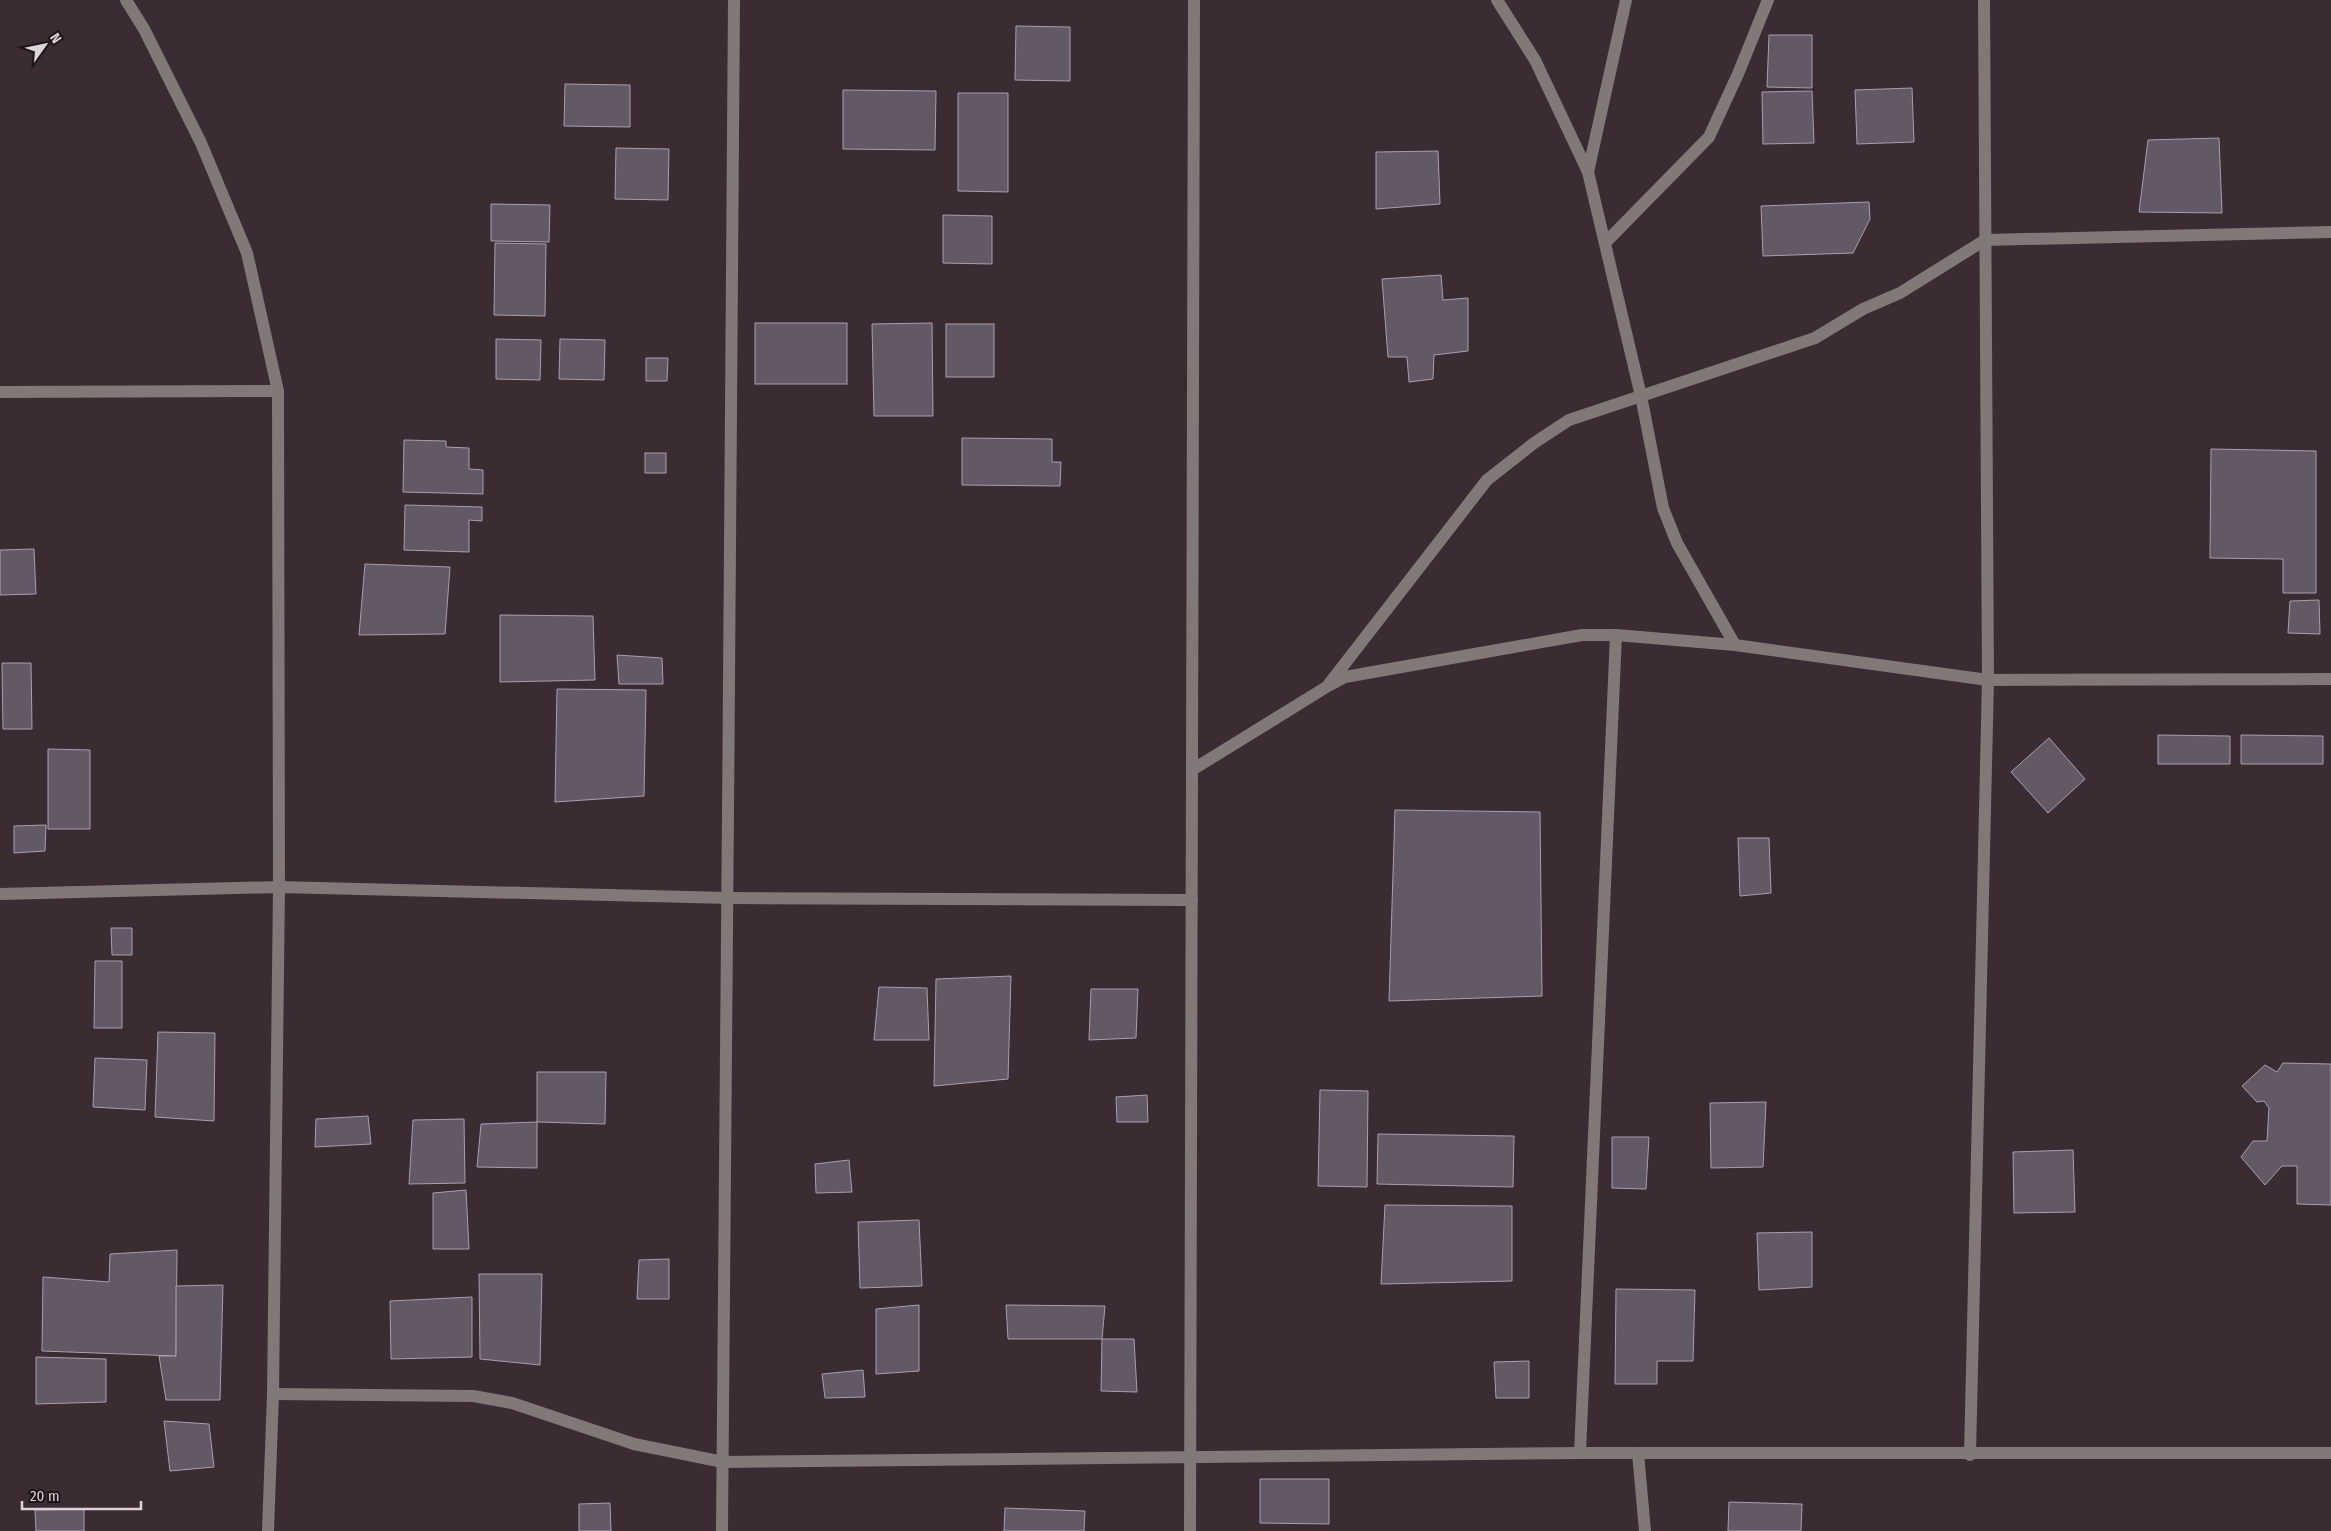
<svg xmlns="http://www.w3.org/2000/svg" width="2331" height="1531" viewBox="0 0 2331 1531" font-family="'Fira Sans Condensed',sans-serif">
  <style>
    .building { fill: #635866; stroke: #aa9fae }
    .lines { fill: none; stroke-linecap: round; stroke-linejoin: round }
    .minor { stroke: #817877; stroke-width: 12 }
  </style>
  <rect width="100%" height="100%" fill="#3b2b32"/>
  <g class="building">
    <path d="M1016 26 1070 27V81L1015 80Z"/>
    <path d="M1769 35H1812V88L1767 87Z"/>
    <path d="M565 84 630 85V127L564 126Z"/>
    <path d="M1912 88 1914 142 1857 144 1855 90Z"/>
    <path d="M843 90 936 91 935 150 843 149Z"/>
    <path d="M1812 91 1814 143 1763 144 1762 92Z"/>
    <path d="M958 93H1008V192L958 191Z"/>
    <path d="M2219 138 2222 213 2139 212 2148 140Z"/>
    <path d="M616 148 669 149 668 200 615 199Z"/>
    <path d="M1438 151 1440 204 1376 209V152Z"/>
    <path d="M1869 202 1870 219 1853 253 1763 256 1761 206Z"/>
    <path d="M491 204 550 205 549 242 491 241Z"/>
    <path d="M943 215 992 216V264L943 263Z"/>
    <path d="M495 243 546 244 545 316 494 315Z"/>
    <path d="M1441 275 1443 300 1468 298V351L1434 355 1433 379 1409 382 1407 357H1388L1382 279Z"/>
    <rect x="755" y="323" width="92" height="61"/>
    <path d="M932 323 933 416H874L872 324Z"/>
    <rect x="946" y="324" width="48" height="53"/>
    <path d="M496 339 541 340 540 380 496 379Z"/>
    <path d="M560 339 605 340 604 380 559 379Z"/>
    <path d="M646 358H668L667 381H646Z"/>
    <path d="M962 438 1052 439V462H1061L1060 486 962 485Z"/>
    <path d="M404 440 446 441V447L469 448V469L483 470V494L403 492Z"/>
    <path d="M2211 449 2316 451V593H2283V559L2210 558Z"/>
    <rect x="645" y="453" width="21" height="20"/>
    <path d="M405 505 482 507V521L469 520V552L404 550Z"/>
    <path d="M34 549 36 594 0 595V550Z"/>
    <path d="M365 564 450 567 445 634 359 635Z"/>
    <path d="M2319 600 2320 634 2288 633 2290 601Z"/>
    <path d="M500 615 593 616 595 680 500 682Z"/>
    <path d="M617 655 662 658 663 684H619Z"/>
    <path d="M2 663H31L32 729H3Z"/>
    <path d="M557 689 646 690 644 796 555 802Z"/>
    <path d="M2158 735 2230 736V764H2158Z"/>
    <path d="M2241 735 2323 736V764H2241Z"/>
    <path d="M2049 738 2085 779 2048 813 2011 772Z"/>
    <path d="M48 749 90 750V829H48Z"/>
    <path d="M1395 810 1540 812 1542 996 1389 1001Z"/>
    <path d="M46 825 45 851 14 853V826Z"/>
    <path d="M1738 838H1769L1771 893 1740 896Z"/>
    <path d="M111 928H132V955H112Z"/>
    <path d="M95 961H122V1028H94Z"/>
    <path d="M1011 976 1008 1079 934 1086 936 979Z"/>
    <path d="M879 987 927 988 929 1040H874Z"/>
    <path d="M1091 989H1138L1136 1038 1089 1040Z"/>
    <path d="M158 1032 215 1033 214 1121 155 1117Z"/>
    <path d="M95 1058 147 1060 145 1110 93 1107Z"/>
    <path d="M2283 1063 2331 1064V1205L2297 1204V1166H2282L2265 1185 2241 1157 2253 1141H2267L2269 1108 2264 1101 2257 1102 2242 1086 2265 1065 2277 1072Z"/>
    <path d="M537 1072H606L605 1124 537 1122Z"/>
    <path d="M1320 1090 1368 1091 1367 1187 1318 1186Z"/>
    <path d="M1147 1095 1148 1122H1117L1116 1097Z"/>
    <path d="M1766 1102 1763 1167 1711 1168 1710 1103Z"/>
    <path d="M368 1116 371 1144 315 1147 316 1119Z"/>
    <path d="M464 1119 465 1183 409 1184 413 1120Z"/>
    <path d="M537 1122V1168L477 1167 481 1124Z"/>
    <path d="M1378 1134 1514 1136 1513 1187 1377 1184Z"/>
    <path d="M1612 1137H1649L1646 1189 1612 1188Z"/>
    <path d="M2073 1150 2075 1212 2014 1213 2013 1152Z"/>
    <path d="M849 1160 852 1192 816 1193 815 1164Z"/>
    <path d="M466 1190 469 1249H433V1193Z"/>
    <path d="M1385 1205 1512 1206V1281L1381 1284Z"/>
    <path d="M919 1220 922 1286 860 1288 858 1222Z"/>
    <path d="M1812 1232V1287L1759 1290 1757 1233Z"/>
    <path d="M177 1250 176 1356 42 1351 43 1277 109 1282 110 1254Z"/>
    <path d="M669 1259V1299H637L639 1260Z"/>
    <path d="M479 1274H542L540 1365 480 1359Z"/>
    <path d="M223 1285 220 1400H166L159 1356H176V1286Z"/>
    <path d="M1616 1289 1695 1290 1693 1361H1657V1384H1615Z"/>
    <path d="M472 1297V1357L391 1359 390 1301Z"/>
    <path d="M919 1305V1371L876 1374V1309Z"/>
    <path d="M1006 1305 1105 1306 1102 1339H1008Z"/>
    <path d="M1102 1339H1134L1137 1392 1101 1391Z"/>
    <path d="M36 1357 106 1359V1402L36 1404Z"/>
    <path d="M1529 1361V1398H1496L1494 1362Z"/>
    <path d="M863 1370 865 1397 825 1398 822 1374Z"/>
    <path d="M164 1421 209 1424 214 1467 170 1471Z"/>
    <path d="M1260 1479H1329V1524L1260 1523Z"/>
    <path d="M1729 1502 1802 1504 1801 1531H1728Z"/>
    <path d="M610 1503 611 1531H579V1504Z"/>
    <path d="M1005 1508 1085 1511 1084 1531H1004Z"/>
    <path d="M84 1509V1531H36L35 1510Z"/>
  </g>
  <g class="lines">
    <g class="minor">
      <path d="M126 0 144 29 201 143 247 253 278 391 279 887 273 1394 268 1531"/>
      <path d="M1497 0 1535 60 1588 172 1641 396 1663 508 1677 543 1735 645"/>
      <path d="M1588 172 1626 0"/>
      <path d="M1605 243 1709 137 1738 74 1768 0"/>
      <path d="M0 392 278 391"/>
      <path d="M1329 684 1487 480 1534 443 1569 420 1815 338 1863 309 1900 293 1985 240 2331 232"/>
      <path d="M1192 770 1328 686 1345 677 1582 635H1616L1735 645 1988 680 2331 679"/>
      <path d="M0 894 279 887 729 898 1192 900"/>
      <path d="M273 1394 473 1396 512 1403 634 1444 723 1462 1580 1453H2331"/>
      <path d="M1580 1453 1616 635"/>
      <path d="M1638 1453 1645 1531"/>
      <path d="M1970 1455 1988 680 1984 0"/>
      <path d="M722 1531C727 1021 730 510 734 0"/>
      <path d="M1190 1531 1194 0"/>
    </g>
  </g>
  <g transform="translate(45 45) rotate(57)" stroke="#1d1619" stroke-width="4" paint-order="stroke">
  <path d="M0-4L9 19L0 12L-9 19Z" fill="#ded3d7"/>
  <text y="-8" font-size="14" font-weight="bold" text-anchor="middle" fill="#ded3d7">N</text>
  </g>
  <path d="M22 1501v8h119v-8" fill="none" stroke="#ded3d7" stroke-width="2.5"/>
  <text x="30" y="1501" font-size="15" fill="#ded3d7" stroke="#1d1619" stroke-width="4" paint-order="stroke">20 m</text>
</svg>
